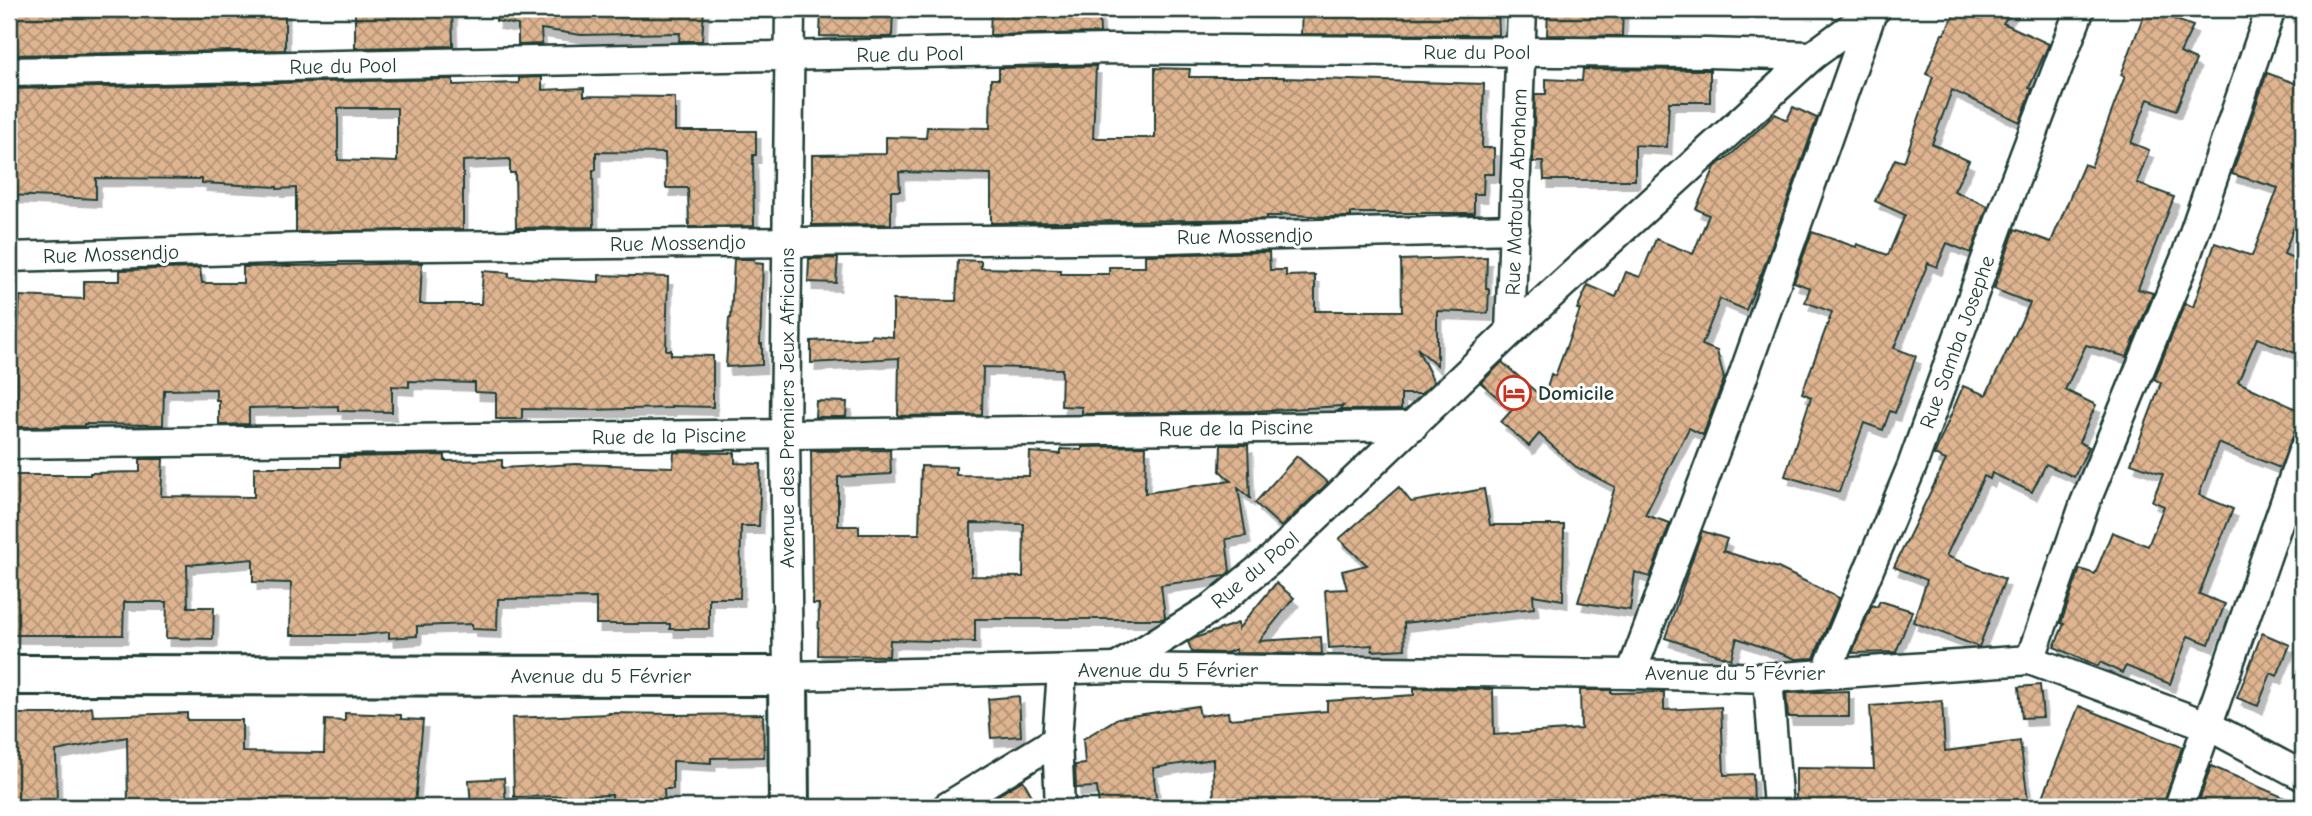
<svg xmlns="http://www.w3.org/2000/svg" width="2312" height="816" viewBox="0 0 2312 816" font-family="'Comic Neue',sans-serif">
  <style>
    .building { fill: url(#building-cross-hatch); stroke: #1f3d34; stroke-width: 2; fill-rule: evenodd; filter: url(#shadow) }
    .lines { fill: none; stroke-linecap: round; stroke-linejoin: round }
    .street-casing { stroke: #1f3d34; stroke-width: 33 }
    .secondary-casing { stroke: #1f3d34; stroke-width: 44 }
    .street { stroke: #fff; stroke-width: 28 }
    .secondary { stroke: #fff; stroke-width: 38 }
    .labels { text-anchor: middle; stroke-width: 6; stroke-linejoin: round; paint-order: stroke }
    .street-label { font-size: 21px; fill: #1f3d34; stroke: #fff }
    .poi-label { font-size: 21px; font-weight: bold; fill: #1f3d34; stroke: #fff; text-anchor: start }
  </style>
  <defs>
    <pattern id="building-cross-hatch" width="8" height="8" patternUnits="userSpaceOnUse" patternTransform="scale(1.75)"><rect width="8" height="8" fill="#dfb490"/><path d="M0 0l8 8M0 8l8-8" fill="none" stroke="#b49476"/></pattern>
    <filter id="shadow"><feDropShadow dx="4.5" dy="8" stdDeviation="0" flood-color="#0004"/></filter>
  </defs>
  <rect width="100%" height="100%" fill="#fff"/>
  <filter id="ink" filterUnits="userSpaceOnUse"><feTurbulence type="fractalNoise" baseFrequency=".0143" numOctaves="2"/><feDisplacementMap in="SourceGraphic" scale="14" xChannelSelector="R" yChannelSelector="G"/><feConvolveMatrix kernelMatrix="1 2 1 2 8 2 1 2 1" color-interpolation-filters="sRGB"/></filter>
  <g filter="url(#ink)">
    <g class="building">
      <path d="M9 9H285V50L9 55Z"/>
      <path d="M355 9H452L453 46 355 48Z"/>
      <path d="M497 9H574L607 14V9H704L702 41H679L680 33 581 35 541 29 542 44 518 45V25L496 21Z"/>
      <path d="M821 9H893L892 37 820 36Z"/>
      <path d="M991 9H1099L1100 33 990 35Z"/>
      <path d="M1302 9H1498L1499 35 1301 34Z"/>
      <path d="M1548 9H1623L1622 36 1547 35Z"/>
      <path d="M1957 9H2014L2003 23 2049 44 2029 88 2032 89 2020 122 1952 90 1932 144 1969 161 1954 191 1988 206 1971 253 1947 243 1937 267 1928 263 1894 348 1916 356 1895 413 1890 411 1883 430 1864 423 1839 492 1785 476 1811 397 1802 393 1832 312 1805 302 1810 288 1794 282 1812 232 1856 247 1857 244 1888 255 1905 215 1875 201 1895 159 1904 162 1933 77 1926 74 1942 34H1944Z"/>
      <path d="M2146 9 2193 26 2180 53 2196 60 2176 110 2148 99 2131 143 2149 150 2137 183 2174 197 2138 289 2153 293 2127 357 2086 345 2065 390 2096 405 2079 442 2089 447 2074 477 2046 464 2032 492 1992 473 1990 479 1984 476 1946 556 2005 579 1979 647 1913 622 1927 580 1894 567 1946 460 1934 455 1963 386 1986 395 2030 303 1994 289 2015 229 2051 242 2084 164 2091 167 2125 76 2121 75Z"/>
      <path d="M1096 66 1093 138H1155V68L1190 69 1189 77H1284V78L1484 84 1482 148H1494V174H1484L1483 194H1474V213H1351V217H1326L1281 214V216H1267V219L991 223V174L899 172 900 191H891V224L812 225V155L886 154V137L926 138 927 127 990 128 991 79H999V68Z"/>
      <path d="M1583 69 1710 70V102H1669L1667 147 1635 145V180H1544L1543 162H1533L1535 94H1546V79L1582 81Z"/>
      <path d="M2267 73 2303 86V203L2284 254 2303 262V356L2257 338 2238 382 2303 412 2280 468 2218 443 2199 495 2233 509 2199 594 2225 604 2209 644 2188 636 2170 684 2126 666 2122 673 2100 662 2098 666 2054 647 2064 624 2061 623 2080 569 2095 574 2112 532 2148 546 2164 506 2152 501 2163 474 2131 463 2161 383 2154 379 2185 303 2193 307 2215 243 2252 256 2278 188 2232 174Z"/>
      <path d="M542 77V90L584 88V96L675 97V131H756V155H753L754 226 689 227 688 188H666L665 153 596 152V170H593L594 227 516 228 515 173H510V159L463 161V229L296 232V188L277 189V187L202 183V179L96 178V199L9 195V89L453 79V85L519 83V78ZM338 108H397V162L338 160Z"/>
      <path d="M1793 107 1817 118 1763 270 1746 310 1720 299 1702 345 1717 351 1724 379 1703 435 1689 428 1645 515 1670 523 1650 577 1635 572 1630 610 1578 602 1615 487 1576 467 1539 434 1529 446 1501 422 1512 410 1481 383 1502 362 1544 399 1551 374 1555 376 1580 310 1577 309 1588 285 1616 297 1626 272 1640 277 1656 239 1693 254 1709 215 1696 209 1715 167 1722 161H1724L1775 114 1787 120Z"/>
      <path d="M1269 252 1270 270H1286V276L1315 275V311H1402L1401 260 1487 257 1486 289H1489L1488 313 1437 311V365L1417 348 1434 382 1421 394H1401V410H1339L1343 406 1254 411 1082 414V407L1061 406 1062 369 983 367 982 415 898 416 899 358 811 363V341L871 338V335L893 337V300L956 301 958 260 981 261V268L1061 270V274H1109V267H1145V255Z"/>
      <path d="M838 258 836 283 808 282 809 259Z"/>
      <path d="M734 259H754L755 263 763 264 760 344H762V365L726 367 729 318H731Z"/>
      <path d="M422 263 420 304H481L483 271 509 273V277L599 282V275L668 277 666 350H671V355L713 356V407L671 406V408L585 410 522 409V419H496V393L475 392V383L409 381V387L392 386V412L338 411V406L249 408V424L219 425V400H216V389L164 390 163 425 84 424V426L17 427V351L20 296 84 299V281H120V270L200 268 202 283H243V267Z"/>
      <path d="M816 401 847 402 846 417H815Z"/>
      <path d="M1221 445H1248L1250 498 1238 488 1246 536 1226 539 1230 571 1225 576 1161 585 1165 617 1163 619H975V642L890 640 889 656 818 655 819 604H813L811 451 890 450 891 474 838 477V526H859V534H919L921 466 956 467V475L1029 476 1030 452 1061 454V449L1082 450V447L1146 446 1145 493 1231 481 1220 471ZM971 523 1024 524 1023 577 971 576Z"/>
      <path d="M674 452 735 453V463L761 464 759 526H741L740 598H709V629H670V624H596V598L498 599 497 630 472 629V624L417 626V636L389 638V632L362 635H290L291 583 253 582V559L187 565 188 607H214L213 639 166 638 167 602H124L123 635H9V475H90V473L140 472V459H163L161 496 254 497V467H340V457L445 455V461L502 460V468L575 464 673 467Z"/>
      <path d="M1297 456 1328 483 1281 527 1255 503Z"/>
      <path d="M1399 487 1411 502 1484 489 1490 525H1564L1563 600 1533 595 1534 608 1404 623 1405 649 1372 651V645L1329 648 1325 590 1347 589 1342 571 1367 565 1339 539Z"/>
      <path d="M1702 531 1727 539 1723 551 1778 568 1839 598 1814 658 1796 659 1737 638 1731 659 1665 638Z"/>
      <path d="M1276 583 1294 598 1259 641 1321 637 1322 654 1236 653V649L1226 653 1192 652 1188 642 1195 638 1238 623V629Z"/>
      <path d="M1880 601 1912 611 1896 652 1852 653 1872 605 1877 607Z"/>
      <path d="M2262 633 2290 645 2277 676 2271 673 2258 706 2237 698Z"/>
      <path d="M2040 685 2043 717 2022 718 2019 687Z"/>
      <path d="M1414 688 1493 689 1494 735 1581 729 1580 690H1611V693L1664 692V710L1721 707 1724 775 1753 774 1754 807H1214L1213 759 1153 768 1157 807H1099L1097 787 1076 788 1075 765 1085 764 1083 739 1118 718 1198 706 1200 716 1228 712 1229 719 1327 711V701L1414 695Z"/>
      <path d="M1849 691V717H1788L1786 693Z"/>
      <path d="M1019 696 1021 736 991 738 988 699Z"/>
      <path d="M1942 701 1945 751 2020 741 2029 807H1931V803L1902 807H1796V768L1874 769 1870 706Z"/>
      <path d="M2079 706 2182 747 2163 807H2039Z"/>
      <path d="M92 707 93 716 187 713V720H242V752L324 753 325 720 345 721V713L401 715V719L423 720 415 804 249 803V807H128L127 737 56 751 57 807H9V714H60Z"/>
      <path d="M609 713 676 714V715L763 714 764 757 711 758V763L673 761V789H664L665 807H612V795L514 797 512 718 609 714Z"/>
      <path d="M2211 766 2303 806V807H2197Z"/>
      <path d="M504 778 506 805 471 807 469 780Z"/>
      <path d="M1023 780 1038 807H979Z"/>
    </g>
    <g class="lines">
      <g class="street-casing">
        <g id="street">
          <path d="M790 9 785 435 788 676 1116 668 1631 674 1768 678 2030 660 2209 726 2303 776"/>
          <path d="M9 72 1109 49 1706 53 1812 56"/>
          <path d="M9 257 338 247 1168 238 1515 229"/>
          <path d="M1510 332 1522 9"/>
          <path d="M9 444 1413 426"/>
          <path d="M2030 660 2085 503 2185 259 2271 9"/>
          <path d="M1116 668 1213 607 1273 558 1510 332 1812 56 1876 9"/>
          <path d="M1826 673 1912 466 2002 215 2080 9"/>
          <path d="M1631 674 1742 379 1872 12"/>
          <path d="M1768 678 1778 807"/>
          <path d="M947 807 1057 740"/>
          <path d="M1060 807 1057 740 1062 671"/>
          <path d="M2179 807 2303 451"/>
        </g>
      </g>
      <g class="secondary-casing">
        <path id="secondary" d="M9 675 788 676 789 807"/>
      </g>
      <use href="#street" class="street"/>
      <use href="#secondary" class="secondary"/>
    </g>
  </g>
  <defs>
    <g id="hotel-ring" transform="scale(1.75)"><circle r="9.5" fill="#fff" stroke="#c8321e" stroke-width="1.5"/><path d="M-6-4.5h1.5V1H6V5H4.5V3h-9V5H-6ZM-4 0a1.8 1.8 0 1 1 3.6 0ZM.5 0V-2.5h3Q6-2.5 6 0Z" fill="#c8321e"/></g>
  </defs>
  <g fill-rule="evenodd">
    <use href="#hotel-ring" x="1514" y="393"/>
  </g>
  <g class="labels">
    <g class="street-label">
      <text x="1477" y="59">Rue du Pool</text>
      <text transform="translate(910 54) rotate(-1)" y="7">Rue du Pool</text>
      <text transform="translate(343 66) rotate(-1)" y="7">Rue du Pool</text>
      <text transform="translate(1516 192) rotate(-88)" y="7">Rue Matouba Abraham</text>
      <text transform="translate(1245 236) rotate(-1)" y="7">Rue Mossendjo</text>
      <text transform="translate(678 243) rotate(-1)" y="7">Rue Mossendjo</text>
      <text transform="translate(111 254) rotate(-2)" y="7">Rue Mossendjo</text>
      <text transform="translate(1957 342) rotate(-70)" y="7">Rue Samba Josephe</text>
      <text transform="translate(787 408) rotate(-90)" y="7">Avenue des Premiers Jeux Africains</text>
      <text transform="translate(1236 428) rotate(-1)" y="7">Rue de la Piscine</text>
      <text transform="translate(669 436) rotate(-1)" y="7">Rue de la Piscine</text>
      <text transform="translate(1255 570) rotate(-40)" y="7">Rue du Pool</text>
      <text x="1168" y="677">Avenue du 5 Février</text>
      <text x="1735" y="680">Avenue du 5 Février</text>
      <text x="601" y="683">Avenue du 5 Février</text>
    </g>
    <g class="poi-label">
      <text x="1538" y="400">Domicile</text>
    </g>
  </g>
  <rect width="2312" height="816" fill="none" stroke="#fff" stroke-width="35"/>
  <rect x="18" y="18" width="2277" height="781" fill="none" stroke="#1f3d34" stroke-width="2.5" filter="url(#ink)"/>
</svg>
